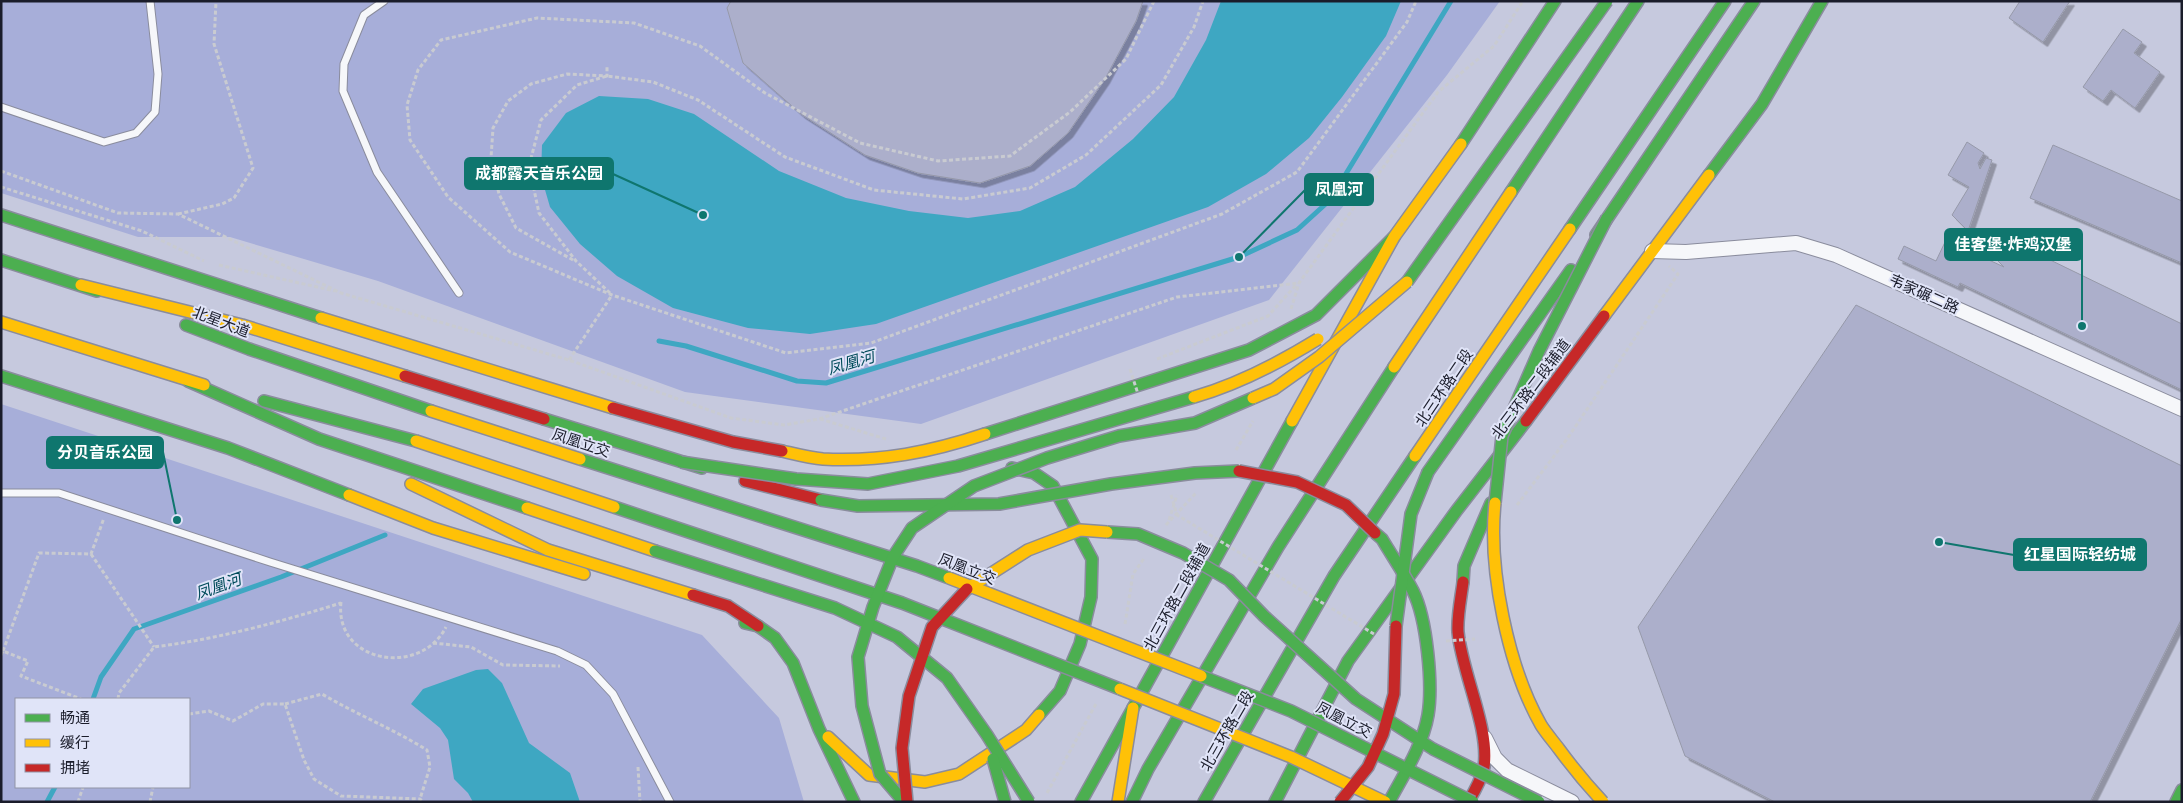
<svg xmlns="http://www.w3.org/2000/svg" width="2183" height="803" viewBox="0 0 2183 803" font-family="'Source Sans 3','Noto Sans SC',sans-serif">
  <style>
    .green { fill: #a7aed9; fill-rule: evenodd }
    .water { fill: #3ea7c2 }
    .lines { fill: none; stroke-linecap: round; stroke-linejoin: round }
    .stream { stroke: #3ea7c2; stroke-width: 5 }
    .building { fill: #acafcb; stroke: #9699a9; filter: url(#shadow) }
    .lane-casing { stroke: #8a8c9d; stroke-width: 9 }
    .street-casing { stroke: #8a8c9d; stroke-width: 16 }
    .fast-casing { stroke: #8a8c9d; stroke-width: 14 }
    .slow-casing { stroke: #8a8c9d; stroke-width: 14 }
    .jam-casing { stroke: #8a8c9d; stroke-width: 14 }
    .path { stroke: #c9cbd1; stroke-width: 3; stroke-dasharray: 4 2.5; stroke-linecap: butt }
    .lane { stroke: #f6f7fa; stroke-width: 7 }
    .street { stroke: #f6f7fa; stroke-width: 14 }
    .fast { stroke: #4caf50; stroke-width: 11 }
    .slow { stroke: #ffc107; stroke-width: 11 }
    .jam { stroke: #c62828; stroke-width: 11 }
    .fast-bridge-casing { stroke: #8a8c9d; stroke-width: 14; stroke-linecap: butt }
    .slow-bridge-casing { stroke: #8a8c9d; stroke-width: 14; stroke-linecap: butt }
    .jam-bridge-casing { stroke: #8a8c9d; stroke-width: 14; stroke-linecap: butt }
    .path-bridge { stroke: #c9cbd1; stroke-width: 3; stroke-dasharray: 4 2.5; stroke-linecap: butt }
    .fast-bridge { stroke: #4caf50; stroke-width: 11 }
    .slow-bridge { stroke: #ffc107; stroke-width: 11 }
    .jam-bridge { stroke: #c62828; stroke-width: 11 }
    .labels { text-anchor: middle; stroke-width: 4; stroke-linejoin: round; paint-order: stroke }
    .street-label { font-size: 15px; fill: #1a1c2a; stroke: #e0e4f8 }
    .water-label { font-size: 16px; font-style: italic; fill: #004b5a; stroke: #e0e4f8 }
    .leader { fill: none; stroke: #0f766e; stroke-width: 2 }
    .callout-dot { fill: #0f766e; stroke: #e0e4f8; stroke-width: 2 }
    .callout { fill: #0f766e; stroke: #0f766e; stroke-width: 2 }
    .callout-label { font-size: 16px; text-anchor: middle; font-weight: bold; fill: #fff }
  </style>
  <defs>
    <filter id="shadow"><feDropShadow dx="4.5" dy="4.5" stdDeviation="0" flood-color="#0004"/></filter>
  </defs>
  <rect width="100%" height="100%" fill="#c6c9de"/>
  <g class="green">
    <path d="M1 1H1500L1447 75 1269 300 921 424 685 392 378 281 230 237H138L1 193Z"/>
    <path d="M1 404 702 635 779 718 804 802H1ZM16 699H189V787H16Z"/>
  </g>
  <g class="water">
    <path d="M1221 1H1401L1386 36 1342 97 1309 138 1266 174 1208 207 876 324 810 334 748 328 673 308 617 276 580 244 550 207 541 176 542 145 566 113 599 96 648 99 694 114 779 171 846 198 909 211 968 218 1020 211 1075 187 1133 139 1174 97 1206 40Z"/>
    <path d="M488 669 502 683 529 743 570 773 580 802H473L468 793 454 779 448 740 440 728 411 704 423 689 476 670Z"/>
  </g>
  <g class="lines">
    <g class="stream">
      <path d="M659 341 686 346 797 381 826 383 1239 257 1297 230 1330 200 1451 1"/>
      <path d="M93 699 101 677 134 629 281 577 385 535"/>
      <path d="M47 802 55 787"/>
    </g>
  </g>
  <g class="building">
    <path d="M731 1H1143L1136 21 1105 79 1068 133 1030 166 980 183 918 173 865 155 801 114 743 63 727 8Z"/>
    <path d="M2020 1H2070L2043 42 2009 18Z"/>
    <path d="M2123 29 2142 42 2134 53 2160 72 2135 108 2111 90 2103 101 2083 87Z"/>
    <path d="M1967 142 1984 153 1978 163 1980 169 1986 158 1992 160 1968 231 1952 215 1969 187 1948 175Z"/>
    <path d="M2053 145 2182 201V263L2030 198Z"/>
    <path d="M2007 239 2182 324V390L1960 283 1958 287 1898 259 1904 246 1936 261 1946 240 2004 267 1997 260Z"/>
    <path d="M1856 305 2182 466V618L2090 802H1775L1685 756 1638 627Z"/>
  </g>
  <g class="lines">
    <g class="lane-casing">
      <g id="lane">
        <path d="M384 1 364 15 344 64 343 91 377 172 459 293"/>
        <path d="M1 107 104 142 136 133 155 112 158 74 150 1"/>
        <path d="M1 493H59L270 562 557 651 586 665 613 694 670 802"/>
      </g>
    </g>
    <g class="street-casing">
      <g id="street">
        <path d="M1652 251 1686 252 1796 243 1836 255 2182 409"/>
        <path d="M1485 738 1495 758 1507 770 1572 802"/>
      </g>
    </g>
    <g class="fast-casing">
      <g id="fast">
        <path d="M1461 144 1555 1"/>
        <path d="M1709 175 1762 104 1822 1"/>
        <path d="M1511 192 1638 1"/>
        <path d="M1 215 321 318"/>
        <path d="M1570 229 1725 1"/>
        <path d="M1596 235 1754 1"/>
        <path d="M1 260 97 291"/>
        <path d="M186 325 249 349 431 411"/>
        <path d="M1 376 228 448 349 495"/>
        <path d="M188 381 319 439 527 508"/>
        <path d="M264 401 416 441"/>
        <path d="M544 419 702 468"/>
        <path d="M985 434 1249 350 1316 315 1394 237"/>
        <path d="M1012 468 1034 473 1053 486 1092 559 1091 597 1080 644 1060 691 1039 715"/>
        <path d="M1428 472 1571 270"/>
        <path d="M1463 582 1464 566 1491 503"/>
        <path d="M745 623 758 626 775 638 793 663 819 729 854 802"/>
        <path d="M1081 802 1292 421"/>
        <path d="M1132 802 1148 769 1278 547 1394 367"/>
        <path d="M1204 802 1334 576 1415 456"/>
        <path d="M1275 802 1348 661 1457 510 1526 421"/>
        <path d="M2176 802 2182 790"/>
      </g>
    </g>
    <g class="slow-casing">
      <g id="slow">
        <path d="M81 285 242 325 405 376"/>
        <path d="M1604 316 1709 175"/>
        <path d="M321 318 613 408"/>
        <path d="M1 322 204 385"/>
        <path d="M1394 367 1511 192"/>
        <path d="M1292 421 1394 237 1461 144"/>
        <path d="M782 451C795 454 810 458 823 459 881 462 931 452 985 434"/>
        <path d="M1415 456 1570 229"/>
        <path d="M411 484 548 550 693 595"/>
        <path d="M349 495 433 528 584 574"/>
        <path d="M527 508 655 551"/>
        <path d="M828 737 869 775 925 782 959 774 1026 730 1039 715"/>
        <path d="M1118 802 1133 708"/>
      </g>
    </g>
    <g class="jam-casing">
      <g id="jam">
        <path d="M405 376 544 419"/>
        <path d="M613 408 733 442 782 451"/>
        <path d="M1526 421 1604 316"/>
        <path d="M745 481 821 500"/>
        <path d="M1463 582C1461 598 1457 616 1458 632 1462 673 1490 729 1484 767 1481 780 1475 791 1468 802"/>
        <path d="M693 595 728 606 758 626"/>
      </g>
    </g>
    <g class="path">
      <path d="M1154 1 1126 59 1070 112 1010 156 938 161 860 143 765 93 700 46 634 23 537 18 441 40 418 70 407 105 410 140 448 197 510 252 612 295 786 353 871 343 1222 214 1297 172 1407 22 1416 1"/>
      <path d="M1 171 118 213 178 214 341 293 569 360 731 418 784 425 819 419 1177 297 1299 283"/>
      <path d="M1 187 142 231 204 261"/>
      <path d="M178 214 222 204 234 198 253 168 214 44 216 1"/>
      <path d="M573 260 516 228 499 194 491 158 493 128 508 101 531 84 567 74 607 76V67"/>
      <path d="M219 265 335 291"/>
      <path d="M610 293 576 261 539 213 529 166 541 120 577 85 607 76 653 82 698 100 785 157 874 190 963 199 1030 188 1086 155 1161 85 1194 27 1203 1"/>
      <path d="M1291 309 1299 283 1438 92 1494 46 1523 1"/>
      <path d="M1157 359 1268 316 1296 285"/>
      <path d="M569 360 612 295"/>
      <path d="M820 419 886 439"/>
      <path d="M1236 450 1253 421"/>
      <path d="M1517 505 1567 439 1678 274 1669 266"/>
      <path d="M1169 520 1177 495"/>
      <path d="M1166 525 1196 493"/>
      <path d="M91 554 154 647"/>
      <path d="M341 602C334 664 421 677 446 627"/>
      <path d="M1125 624 1133 574 1145 557"/>
      <path d="M433 643 471 647 503 665 560 666"/>
      <path d="M3 651 39 553 91 554 104 518"/>
      <path d="M1 655 3 651 28 661 21 676 81 699"/>
      <path d="M118 699 119 693 154 647C218 639 280 622 341 603"/>
      <path d="M285 704 322 694C356 714 393 729 427 750L430 767 420 799"/>
      <path d="M189 714 209 711 233 721 263 704H285L304 760 314 779 341 796 420 799 423 802"/>
      <path d="M638 767 640 802"/>
      <path d="M1047 793 1097 702"/>
      <path d="M78 802 83 787"/>
      <path d="M150 802 153 787"/>
    </g>
    <use href="#lane" class="lane"/>
    <use href="#street" class="street"/>
    <use href="#fast" class="fast"/>
    <use href="#slow" class="slow"/>
    <use href="#jam" class="jam"/>
    <g class="fast-bridge-casing">
      <g id="fast-bridge">
        <path d="M1407 282 1607 1"/>
        <path d="M580 459 917 566 949 578"/>
        <path d="M681 462 796 479 868 484 958 466 1194 397"/>
        <path d="M821 500 858 506 999 504 1111 484 1195 473 1239 471"/>
        <path d="M1495 503 1502 436 1539 351 1607 218"/>
        <path d="M614 507 902 603 1120 689"/>
        <path d="M1107 532 1138 534 1183 553 1229 580 1264 616 1356 699 1433 749 1539 802"/>
        <path d="M1375 533 1382 539C1392 556 1404 573 1413 591 1427 619 1433 685 1428 715 1423 745 1403 776 1389 802"/>
        <path d="M655 551 835 608 897 637 947 678 987 735 1029 802"/>
        <path d="M1396 626 1411 514 1428 472"/>
        <path d="M1201 676 1291 711 1473 802"/>
        <path d="M993 759 1005 802"/>
        <path d="M904 802 880 774 862 706 858 657 873 607 893 557 912 528 974 486 1047 458 1119 436 1195 423 1253 398"/>
      </g>
    </g>
    <g class="slow-bridge-casing">
      <g id="slow-bridge">
        <path d="M1194 397C1239 384 1279 363 1318 339"/>
        <path d="M1253 398 1274 389 1319 357 1407 282"/>
        <path d="M431 411 580 459"/>
        <path d="M416 441 614 507"/>
        <path d="M1495 503C1488 569 1508 667 1541 725 1546 733 1553 741 1559 749 1573 768 1587 785 1603 802"/>
        <path d="M949 578 1201 676"/>
        <path d="M967 589 1028 550 1080 530 1107 532"/>
        <path d="M1120 689 1291 757 1385 802"/>
      </g>
    </g>
    <g class="jam-bridge-casing">
      <g id="jam-bridge">
        <path d="M1239 471 1297 482 1346 505 1375 533"/>
        <path d="M907 802 902 748 909 696 932 627 967 589"/>
        <path d="M1340 802 1368 767 1383 734 1394 694 1396 626"/>
      </g>
    </g>
    <g class="path-bridge">
      <path d="M1130 369 1138 394"/>
      <path d="M1171 495 1177 515 1374 634"/>
      <path d="M1446 641 1475 639"/>
    </g>
    <use href="#fast-bridge" class="fast-bridge"/>
    <use href="#slow-bridge" class="slow-bridge"/>
    <use href="#jam-bridge" class="jam-bridge"/>
  </g>
  <g class="labels">
    <g class="street-label">
      <text transform="translate(1924 294) rotate(24)" y="5">韦家碾二路</text>
      <text transform="translate(221 322) rotate(21)" y="5">北星大道</text>
      <text transform="translate(1444 388) rotate(-56)" y="5">北三环路二段</text>
      <text transform="translate(1531 389) rotate(-53)" y="5">北三环路二段辅道</text>
      <text transform="translate(581 443) rotate(18)" y="5">凤凰立交</text>
      <text transform="translate(967 569) rotate(21)" y="5">凤凰立交</text>
      <text transform="translate(1177 597) rotate(-61)" y="5">北三环路二段辅道</text>
      <text transform="translate(1344 720) rotate(27)" y="5">凤凰立交</text>
      <text transform="translate(1227 731) rotate(-60)" y="5">北三环路二段</text>
    </g>
    <g class="water-label">
      <text transform="translate(851 362) rotate(-16)" y="6">凤凰河</text>
      <text transform="translate(218 586) rotate(-20)" y="6">凤凰河</text>
    </g>
  </g>
  <path class="leader" d="M703 215L613 174M1239 257L1305 190M2082 326L2082 244M177 520L163 452M1939 542L2014 555"/>
  <g class="callout-dot">
    <circle cx="703" cy="215" r="5"/>
    <circle cx="1239" cy="257" r="5"/>
    <circle cx="2082" cy="326" r="5"/>
    <circle cx="177" cy="520" r="5"/>
    <circle cx="1939" cy="542" r="5"/>
  </g>
  <g class="callout">
    <rect x="465" y="158" width="148" height="31" rx="5"/>
    <rect x="1305" y="174" width="68" height="31" rx="5"/>
    <rect x="1945" y="229" width="137" height="31" rx="5"/>
    <rect x="47" y="437" width="116" height="31" rx="5"/>
    <rect x="2014" y="539" width="132" height="31" rx="5"/>
  </g>
  <g class="callout-label">
    <text x="539" y="179">成都露天音乐公园</text>
    <text x="1339" y="195">凤凰河</text>
    <text x="2013" y="250">佳客堡·炸鸡汉堡</text>
    <text x="105" y="458">分贝音乐公园</text>
    <text x="2080" y="560">红星国际轻纺城</text>
  </g>
  <rect width="2183" height="803" fill="none" stroke="#1a1c2a" stroke-width="5"/>
  <rect x="15" y="698" width="175" height="90" fill="#e0e4f8" stroke="#9194a6"/>
  <rect x="25" y="714" width="25" height="8" fill="#4caf50" stroke="#9194a6"/>
  <text x="60" y="723" font-size="15" fill="#1a1c2a">畅通</text>
  <rect x="25" y="739" width="25" height="8" fill="#ffc107" stroke="#9194a6"/>
  <text x="60" y="748" font-size="15" fill="#1a1c2a">缓行</text>
  <rect x="25" y="764" width="25" height="8" fill="#c62828" stroke="#9194a6"/>
  <text x="60" y="773" font-size="15" fill="#1a1c2a">拥堵</text>
</svg>
